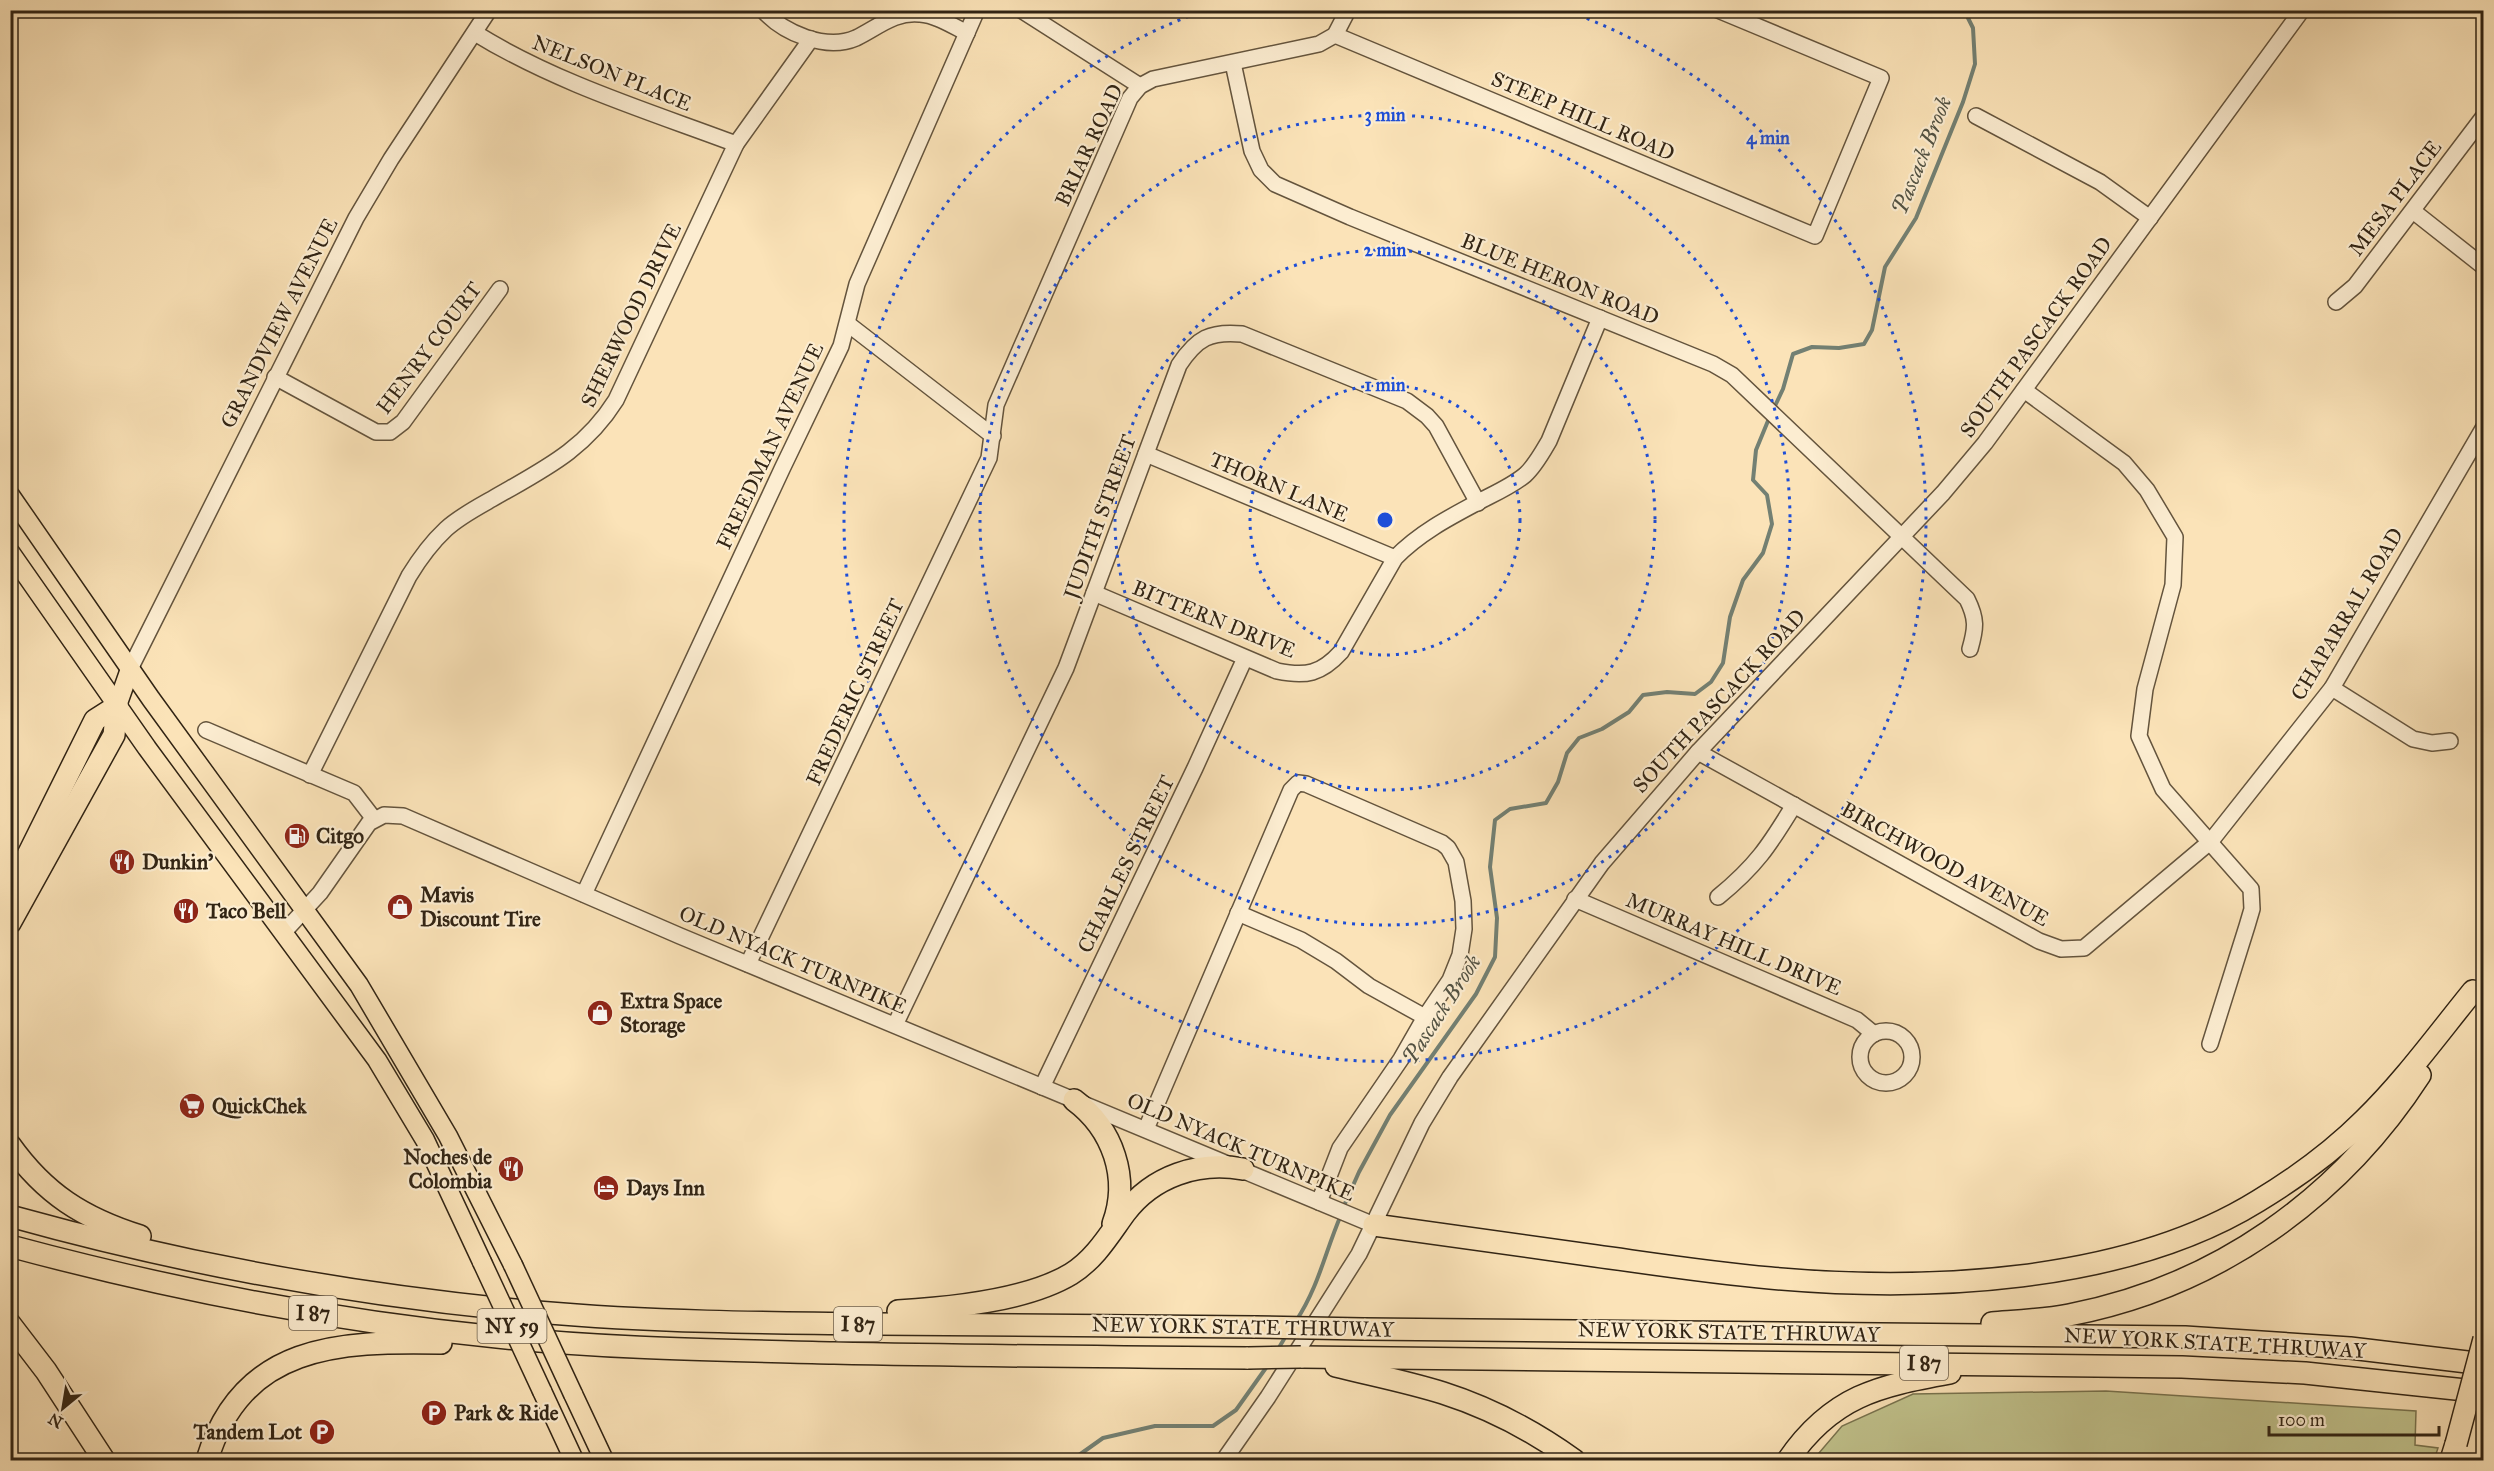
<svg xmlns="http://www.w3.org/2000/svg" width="2494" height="1471" viewBox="0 0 2494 1471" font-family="'IM FELL Great Primer',serif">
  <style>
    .green { fill: #c1c38d; stroke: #797450; stroke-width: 1.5 }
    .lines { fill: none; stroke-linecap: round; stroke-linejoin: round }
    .stream { stroke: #738073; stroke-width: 4 }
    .minor-casing { stroke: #64543d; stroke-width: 18 }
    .major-casing { stroke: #312414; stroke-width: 21 }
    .highway-casing { stroke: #312414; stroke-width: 24 }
    .minor { stroke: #fcedd1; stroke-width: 15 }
    .major { stroke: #fbe3b8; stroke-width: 18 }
    .highway { stroke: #fbe3b8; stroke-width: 21 }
    .major-bridge-casing { stroke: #312414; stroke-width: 21; stroke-linecap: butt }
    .highway-bridge-casing { stroke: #312414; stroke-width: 24; stroke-linecap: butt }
    .major-bridge { stroke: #fbe3b8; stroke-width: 18 }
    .highway-bridge { stroke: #fbe3b8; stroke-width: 21 }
    .ring { fill: none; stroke: #1d4ed8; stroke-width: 3; stroke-dasharray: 3 6 }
    .labels { text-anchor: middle; stroke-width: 4.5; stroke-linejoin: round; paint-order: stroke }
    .shield { fill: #fcedd1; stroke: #6e604d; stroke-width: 1.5 }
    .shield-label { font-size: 20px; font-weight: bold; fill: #312414 }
    .street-label { font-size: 21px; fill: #312414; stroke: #fcedd1 }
    .poi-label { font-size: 21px; font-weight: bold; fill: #312414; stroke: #fcedd1; text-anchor: start }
    .water-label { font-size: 22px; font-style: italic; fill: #525243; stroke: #fcedd1 }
    .centre { fill: #1d4ed8; stroke: #fcedd1; stroke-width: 3 }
    .ring-label { font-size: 18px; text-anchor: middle; font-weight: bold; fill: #1d4ed8; stroke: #fcedd1; stroke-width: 4.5; stroke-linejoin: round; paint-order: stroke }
  </style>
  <rect width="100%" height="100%" fill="#fbe3b8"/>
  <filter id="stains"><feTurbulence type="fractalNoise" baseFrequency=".00333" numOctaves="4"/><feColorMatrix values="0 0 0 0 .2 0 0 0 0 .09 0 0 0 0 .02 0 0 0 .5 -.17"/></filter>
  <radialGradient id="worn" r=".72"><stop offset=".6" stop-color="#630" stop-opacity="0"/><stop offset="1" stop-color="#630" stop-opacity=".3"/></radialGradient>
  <path class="green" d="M2106 1391 2416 1411 2415 1445 2438 1448 2434 1460H1813L1842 1426 1913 1394Z"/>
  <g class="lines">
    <g class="stream">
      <path d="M1773 410 1783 389 1793 354 1812 347 1839 348 1864 344 1872 330 1885 267 1916 218 1963 102 1975 64 1973 28 1964 10"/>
      <path d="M1343 1208 1359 1172 1390 1115 1476 994 1495 957 1497 918 1490 867 1495 820 1510 809 1546 803 1558 782 1567 753 1579 738 1602 729 1629 712 1643 695 1667 692 1695 694 1711 682 1723 663 1730 617 1743 580 1763 553 1772 524 1767 495 1753 480 1756 450 1770 416"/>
      <path d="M1296 1321C1319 1286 1325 1252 1341 1215"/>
      <path d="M1277 1351 1287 1334"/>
      <path d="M1072 1460 1103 1438 1155 1426H1213L1236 1410 1268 1365"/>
    </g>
    <g class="minor-casing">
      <g id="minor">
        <path d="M763 10C783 33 826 51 856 38 877 28 895 11 920 14 936 15 953 26 967 33"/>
        <path d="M1021 10 1140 86"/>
        <path d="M475 33C556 83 648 111 736 144"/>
        <path d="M1335 35 1815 236 1881 78 1718 10"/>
        <path d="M1233 63 1252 151 1261 170 1275 184 1350 217 1713 364 1732 375 1967 599C1977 619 1976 628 1970 649"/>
        <path d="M1976 116 2100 182 2150 218"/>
        <path d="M2413 211 2484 267"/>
        <path d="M2336 302 2355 286 2484 116"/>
        <path d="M848 324 993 436"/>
        <path d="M275 377 376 432H390L403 422 500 289"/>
        <path d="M2024 390 2124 463 2147 490 2175 537 2173 585 2145 689 2139 736 2163 789 2251 889 2252 909 2247 926 2210 1044"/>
        <path d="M1146 454 1395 558"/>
        <path d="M1094 593 1277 671C1306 677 1321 674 1341 652L1395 558C1420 532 1452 516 1484 499 1498 492 1513 485 1525 475 1535 466 1542 453 1549 441L1600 318"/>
        <path d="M130 669 356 218 391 159 489 10"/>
        <path d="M2332 688 2413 739 2432 743 2450 741"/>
        <path d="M206 730 354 793 374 819"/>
        <path d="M1698 752 2039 941 2061 949 2084 948 2211 841 2332 688 2484 427"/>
        <path d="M310 775 409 576C420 558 431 543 446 529 459 517 476 508 492 499 542 470 584 451 616 400L736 144 811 39"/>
        <path d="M584 894 782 469 841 346 857 284 977 10"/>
        <path d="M1718 897C1756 866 1769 846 1794 805"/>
        <path d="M1575 899 1857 1020 1874 1034"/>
        <path d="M1238 913 1301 940 1336 961 1369 986 1425 1017"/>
        <path d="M284 932 320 893 369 823 384 815 403 816 680 936 1374 1225"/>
        <path d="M748 964 989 458 996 405 1130 98 1140 86 1153 79 1319 44 1335 35 1348 10"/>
        <path d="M895 1025 1066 668 1179 365C1197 338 1210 331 1242 334L1407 401 1427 416 1436 426 1478 503"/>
        <circle cx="1886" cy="1057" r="26"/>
        <path d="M1042 1087 1195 768 1245 658"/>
        <path d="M1146 1129 1291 790 1298 783 1306 784 1442 843 1448 848 1456 862 1463 901 1464 929 1460 955 1450 980 1425 1017 1401 1059 1340 1148 1319 1202"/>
        <path d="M1224 1460 1268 1397 1359 1254 1422 1123 1450 1077 1602 863 1698 752 1943 493 1985 443 2302 10"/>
      </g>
    </g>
    <g class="major-casing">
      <g id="major">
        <path d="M10 495 151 699 359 985 448 1136 513 1265"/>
        <path d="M10 552 147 748 377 1060 425 1140 482 1262"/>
        <path d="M117 706 130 669"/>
        <path d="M542 1391 574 1460"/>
        <path d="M573 1394 604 1460"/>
      </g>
    </g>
    <g class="highway-casing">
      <g id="highway">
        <path d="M10 891 95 720 117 706"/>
        <path d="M10 923 114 735 117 706"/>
        <path d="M1074 1100C1113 1129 1130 1178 1113 1224"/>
        <path d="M10 1145C45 1194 83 1218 140 1236"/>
        <path d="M10 1216C182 1264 359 1296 537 1312 650 1322 764 1323 877 1324 1003 1325 1129 1326 1255 1327"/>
        <path d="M1374 1225C1448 1236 1522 1246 1596 1256 1654 1264 1712 1273 1770 1278 1924 1292 2124 1284 2258 1201 2296 1178 2333 1151 2364 1120 2404 1081 2438 1034 2473 991"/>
        <path d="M10 1246C170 1289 332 1321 497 1337 609 1349 722 1350 834 1353 972 1356 1110 1357 1248 1358"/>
        <path d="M898 1311C950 1308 1026 1301 1071 1274 1095 1259 1109 1235 1125 1213 1153 1176 1198 1161 1243 1169"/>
        <path d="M1992 1323C2017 1321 2043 1320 2069 1315 2215 1287 2339 1200 2420 1075"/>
        <path d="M10 1324 46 1371 104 1460"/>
        <path d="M1364 1329 2185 1337 2350 1348 2484 1364"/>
        <path d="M1301 1357 2182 1367 2305 1373 2484 1392"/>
        <path d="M1336 1366C1372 1375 1408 1382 1443 1393 1490 1408 1535 1432 1574 1460"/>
        <path d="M207 1460C242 1344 339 1341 441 1343"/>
        <path d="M1788 1460C1832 1396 1878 1386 1950 1373"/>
        <path d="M2451 1460 2456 1444"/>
        <path d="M2470 1460 2484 1409"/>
      </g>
    </g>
    <use href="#minor" class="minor"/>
    <use href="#major" class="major"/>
    <use href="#highway" class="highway"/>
    <g class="major-bridge-casing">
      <g id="major-bridge">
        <path d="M482 1262 542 1391"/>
        <path d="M513 1265 573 1394"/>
      </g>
    </g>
    <g class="highway-bridge-casing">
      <g id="highway-bridge">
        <path d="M1255 1327 1364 1329"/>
        <path d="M1248 1358 1301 1357"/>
        <path d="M2456 1444 2484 1339"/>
      </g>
    </g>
    <use href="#major-bridge" class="major-bridge"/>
    <use href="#highway-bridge" class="highway-bridge"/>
  </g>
  <g class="ring">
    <circle cx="1385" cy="520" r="135"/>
    <circle cx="1385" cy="520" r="270"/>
    <circle cx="1385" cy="520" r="405"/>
    <path d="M1570 12A541 541 0 1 1 1200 12"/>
  </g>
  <defs>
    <g id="fuel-disc" transform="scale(1.35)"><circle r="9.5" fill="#8f2418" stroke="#fcedd1"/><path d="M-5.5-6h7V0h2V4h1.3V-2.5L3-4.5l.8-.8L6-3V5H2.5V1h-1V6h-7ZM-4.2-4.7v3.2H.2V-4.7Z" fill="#fff"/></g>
    <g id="restaurant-disc" transform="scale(1.35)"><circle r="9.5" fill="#8f2418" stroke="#fcedd1"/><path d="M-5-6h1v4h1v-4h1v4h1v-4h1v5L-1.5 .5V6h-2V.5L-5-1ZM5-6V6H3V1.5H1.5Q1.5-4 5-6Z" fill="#fff"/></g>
    <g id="shop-disc" transform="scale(1.35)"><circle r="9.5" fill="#8f2418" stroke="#fcedd1"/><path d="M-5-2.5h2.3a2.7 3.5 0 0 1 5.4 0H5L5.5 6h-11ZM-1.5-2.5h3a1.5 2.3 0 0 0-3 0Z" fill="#fff"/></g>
    <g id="supermarket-disc" transform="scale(1.35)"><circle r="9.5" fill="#8f2418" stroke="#fcedd1"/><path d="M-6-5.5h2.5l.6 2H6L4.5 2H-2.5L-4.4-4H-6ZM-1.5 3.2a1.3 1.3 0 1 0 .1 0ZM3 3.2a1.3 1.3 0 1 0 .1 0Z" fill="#fff"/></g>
    <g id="hotel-disc" transform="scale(1.35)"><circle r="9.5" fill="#8f2418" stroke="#fcedd1"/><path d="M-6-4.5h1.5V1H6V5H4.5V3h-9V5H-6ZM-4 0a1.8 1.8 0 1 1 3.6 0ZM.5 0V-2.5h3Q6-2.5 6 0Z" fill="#fff"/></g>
    <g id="parking-disc" transform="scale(1.35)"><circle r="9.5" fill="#8f2418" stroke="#fcedd1"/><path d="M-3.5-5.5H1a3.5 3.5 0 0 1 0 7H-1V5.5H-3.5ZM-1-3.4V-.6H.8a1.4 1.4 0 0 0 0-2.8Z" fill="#fff"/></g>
  </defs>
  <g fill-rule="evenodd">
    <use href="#fuel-disc" x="297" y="836"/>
    <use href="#restaurant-disc" x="122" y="862"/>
    <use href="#shop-disc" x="400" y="907"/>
    <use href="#restaurant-disc" x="186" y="911"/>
    <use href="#shop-disc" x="600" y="1013"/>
    <use href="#supermarket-disc" x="192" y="1106"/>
    <use href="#restaurant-disc" x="511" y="1169"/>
    <use href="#hotel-disc" x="606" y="1188"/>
    <use href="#parking-disc" x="434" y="1413"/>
    <use href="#parking-disc" x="322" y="1432"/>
  </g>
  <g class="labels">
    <g class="shield">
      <rect x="289" y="1296" width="48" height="34" rx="4.5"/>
      <rect x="834" y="1307" width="48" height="34" rx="4.5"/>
      <rect x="477.5" y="1309" width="69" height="34" rx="4.5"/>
      <rect x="1900" y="1346" width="48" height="34" rx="4.5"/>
    </g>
    <g class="shield-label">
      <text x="313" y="1320">I 87</text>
      <text x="858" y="1331">I 87</text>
      <text x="512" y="1333">NY 59</text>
      <text x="1924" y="1370">I 87</text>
    </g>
    <g class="street-label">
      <text transform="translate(612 73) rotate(22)" y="7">NELSON PLACE</text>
      <text transform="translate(1583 116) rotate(23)" y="7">STEEP HILL ROAD</text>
      <text transform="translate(1089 145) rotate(-65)" y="7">BRIAR ROAD</text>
      <text transform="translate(2395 198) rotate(-53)" y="7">MESA PLACE</text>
      <text transform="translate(1560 279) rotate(22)" y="7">BLUE HERON ROAD</text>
      <text transform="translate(631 315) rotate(-64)" y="7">SHERWOOD DRIVE</text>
      <text transform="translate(279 323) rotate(-63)" y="7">GRANDVIEW AVENUE</text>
      <text transform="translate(2036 337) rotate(-54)" y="7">SOUTH PASCACK ROAD</text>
      <text transform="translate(429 348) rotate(-53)" y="7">HENRY COURT</text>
      <text transform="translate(770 446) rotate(-65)" y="7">FREEDMAN AVENUE</text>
      <text transform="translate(1279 487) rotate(23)" y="7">THORN LANE</text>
      <text transform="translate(1100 517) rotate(-70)" y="7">JUDITH STREET</text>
      <text transform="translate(2347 614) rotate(-59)" y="7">CHAPARRAL ROAD</text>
      <text transform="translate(1214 619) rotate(22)" y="7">BITTERN DRIVE</text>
      <text transform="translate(855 692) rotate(-65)" y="7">FREDERIC STREET</text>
      <text transform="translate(1719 701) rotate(-47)" y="7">SOUTH PASCACK ROAD</text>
      <text transform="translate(1126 864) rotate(-64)" y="7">CHARLES STREET</text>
      <text transform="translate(1945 864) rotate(29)" y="7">BIRCHWOOD AVENUE</text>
      <text transform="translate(1734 944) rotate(23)" y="7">MURRAY HILL DRIVE</text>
      <text transform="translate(793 960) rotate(23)" y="7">OLD NYACK TURNPIKE</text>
      <text transform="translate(1241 1147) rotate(23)" y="7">OLD NYACK TURNPIKE</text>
      <text transform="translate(1243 1327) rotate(1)" y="7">NEW YORK STATE THRUWAY</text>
      <text transform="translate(1729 1332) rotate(1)" y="7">NEW YORK STATE THRUWAY</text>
      <text transform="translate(2215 1343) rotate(3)" y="7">NEW YORK STATE THRUWAY</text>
    </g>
    <g class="poi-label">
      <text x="316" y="843">Citgo</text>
      <text x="142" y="869">Dunkin'</text>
      <text x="420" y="902">Mavis<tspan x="420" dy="24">Discount Tire</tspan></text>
      <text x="206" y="918">Taco Bell</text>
      <text x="620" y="1008">Extra Space<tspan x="620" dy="24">Storage</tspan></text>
      <text x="212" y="1113">QuickChek</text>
      <text x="492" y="1164" text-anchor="end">Noches de<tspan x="492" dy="24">Colombia</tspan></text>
      <text x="626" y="1195">Days Inn</text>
      <text x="454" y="1420">Park &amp; Ride</text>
      <text x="302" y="1439" text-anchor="end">Tandem Lot</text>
    </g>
    <g class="water-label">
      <text transform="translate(1921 155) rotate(-68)" y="8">Pascack Brook</text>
      <text transform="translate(1441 1009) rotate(-57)" y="8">Pascack Brook</text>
    </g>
  </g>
  <circle cx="1385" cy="520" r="9" class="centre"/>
  <g class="ring-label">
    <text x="1385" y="121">3 min</text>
    <text x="1768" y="144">4 min</text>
    <text x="1385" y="256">2 min</text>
    <text x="1385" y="391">1 min</text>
  </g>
  <rect width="2494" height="1471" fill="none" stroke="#fbe3b8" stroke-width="36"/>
  <rect x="12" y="12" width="2470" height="1447" fill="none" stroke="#312414" stroke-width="3"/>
  <rect x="18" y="18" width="2458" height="1435" fill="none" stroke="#312414" stroke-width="1.5"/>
  <g transform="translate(63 1408) rotate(210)" stroke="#fcedd1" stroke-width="4.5" paint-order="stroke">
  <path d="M0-4.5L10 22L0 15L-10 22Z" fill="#312414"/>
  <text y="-9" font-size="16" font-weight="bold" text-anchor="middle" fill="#312414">N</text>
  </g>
  <path d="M2269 1426v9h170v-9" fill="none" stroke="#312414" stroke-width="3"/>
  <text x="2278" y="1426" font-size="18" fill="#312414" stroke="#fcedd1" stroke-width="4.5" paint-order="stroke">100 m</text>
  <rect width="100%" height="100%" filter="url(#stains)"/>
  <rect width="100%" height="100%" fill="url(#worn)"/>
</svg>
